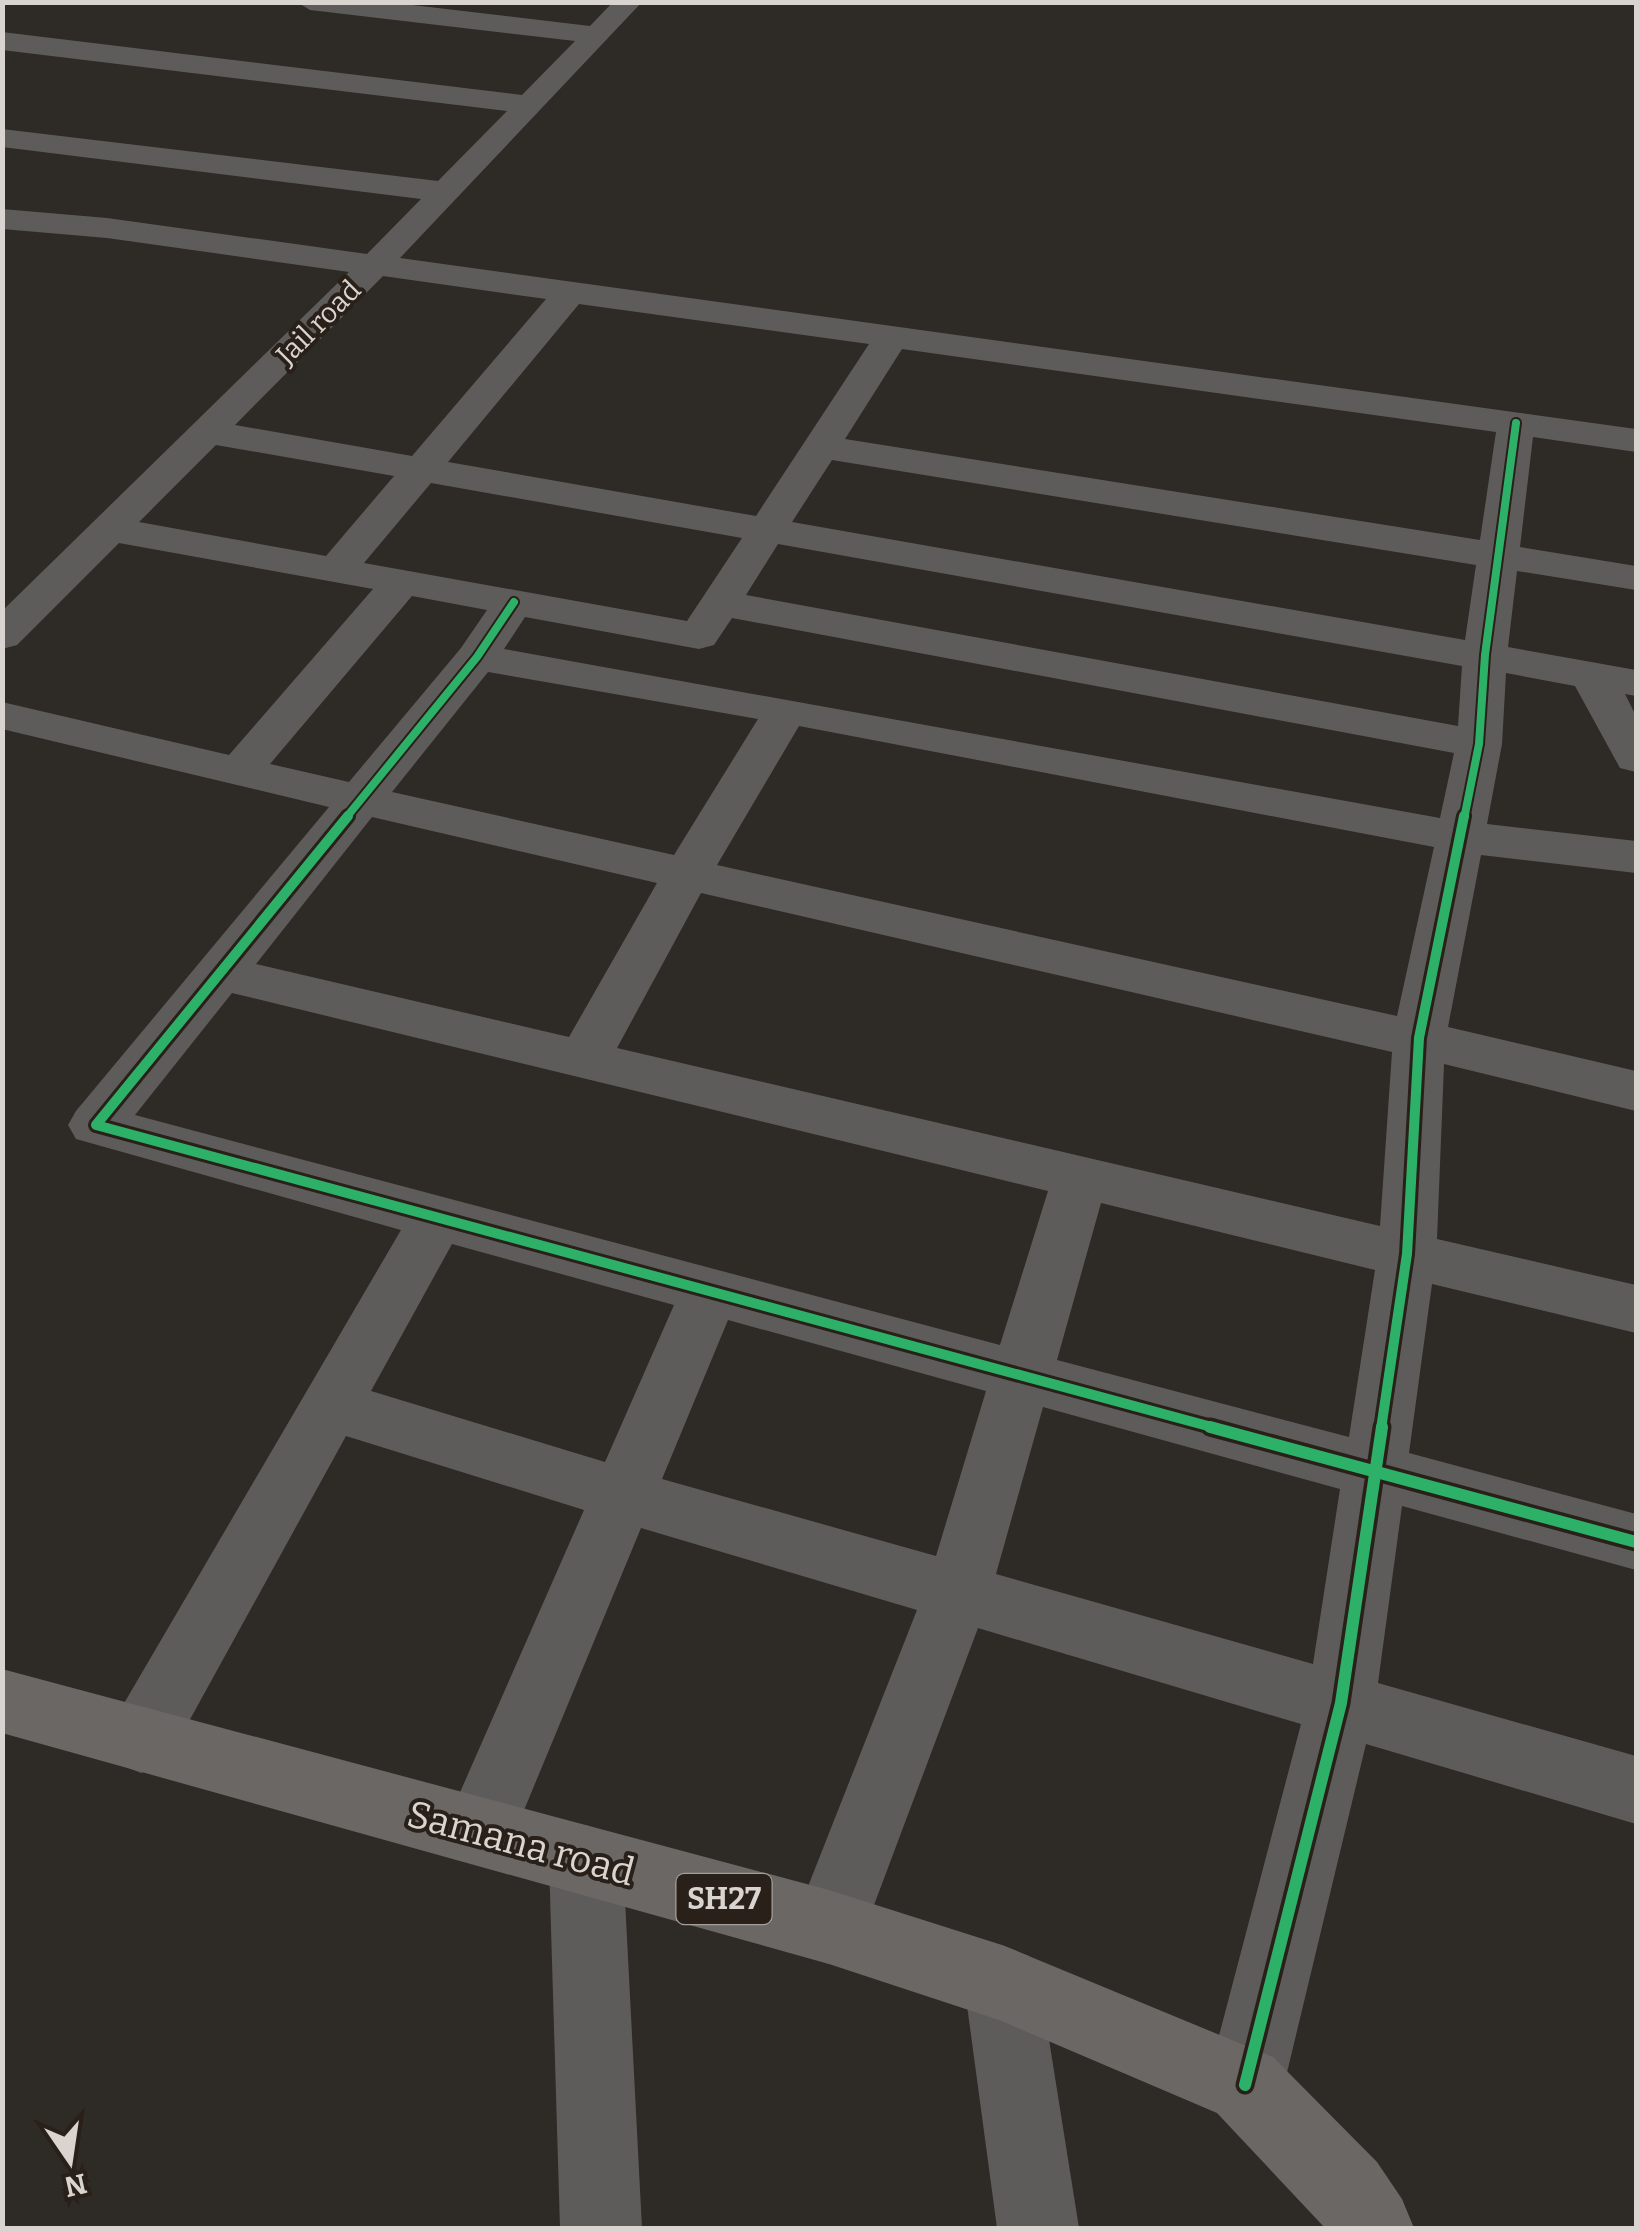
<svg xmlns="http://www.w3.org/2000/svg" width="1639" height="2231" viewBox="0 0 1639 2231" font-family="Bitter,serif">
  <style>
    .lines { fill: none; stroke-linecap: round; stroke-linejoin: round }
    .minor { fill: #5e5c5b; fill-rule: evenodd }
    .primary { fill: #6a6765; fill-rule: evenodd }
    .cycleway-far2-casing { stroke: #282019; stroke-width: 12 }
    .cycleway-far1-casing { stroke: #282019; stroke-width: 16 }
    .cycleway-casing { stroke: #282019; stroke-width: 19 }
    .cycleway-far2 { stroke: #2db169; stroke-width: 8 }
    .cycleway-far1 { stroke: #2db169; stroke-width: 10 }
    .cycleway { stroke: #2db169; stroke-width: 12 }
    .labels { text-anchor: middle; stroke-width: 8; stroke-linejoin: round; paint-order: stroke }
    .far-street-label { font-size: 28px; fill: #dad4d0; stroke: #282019 }
    .shield { fill: #282019; stroke: #a59e99; stroke-width: 2.5 }
    .shield-label { font-size: 30px; font-weight: bold; fill: #dad4d0 }
    .near-street-label { font-size: 38px; fill: #dad4d0; stroke: #282019 }
  </style>
  <rect width="100%" height="100%" fill="#2e2a26"/>
  <g class="lines">
    <g class="minor">
      <path d="M297 2H387L590 26 613 2H642L400 258 1636 429V452L1533 437 1520 547 1636 566V590L1517 571 1508 647 1636 670V696L1625 694 1636 716V772L1620 768 1575 686 1506 673 1502 744 1487 824 1636 841V873L1481 855 1448 1027 1636 1071V1111L1444 1064 1437 1239 1636 1285V1333L1432 1284 1409 1453 1636 1514V1570L1402 1506 1378 1683 1636 1756V1824L1366 1744 1284 2085 1273 2113 1245 2124 1217 2113 1206 2085 1301 1724 978 1628 856 1953 829 1964 802 1953 792 1927 917 1610 641 1528 505 1856 479 1866 453 1856 443 1831 584 1510 346 1436 166 1763 141 1773 116 1763 106 1740 116 1717 401 1230 76 1139 68 1125 76 1111 329 807 2 729V702L229 755 373 589 119 543 17 645 2 649V611L349 272 107 238 2 229V209L107 218 367 254 421 199 2 147V129L438 181 507 111 2 50V32L522 95 575 41 310 10ZM383 276 546 299 412 456 235 425ZM579 304 869 344 756 516 448 462ZM902 349 1496 432 1480 540 845 439ZM216 445 394 476 326 556 139 522ZM832 460 1476 565 1465 640 792 522ZM431 483 742 538 687 621 364 563ZM778 544 1462 666 1458 726 746 595ZM412 596 487 610 461 648 349 782 270 764ZM525 617 699 649 714 645 732 618 1454 753 1440 818 504 649ZM488 672 758 719 674 855 392 792ZM799 726 1434 847 1397 1016 717 865ZM372 817 657 883 569 1037 256 964ZM701 893 1392 1052 1380 1226 617 1048ZM232 993 1048 1191 1000 1345 135 1115ZM1101 1203 1375 1270 1349 1437 1057 1360ZM452 1244 674 1305 605 1462 371 1391ZM728 1320 986 1391 936 1556 662 1479ZM1043 1407 1340 1489 1313 1664 996 1574Z"/>
      <path d="M586 1825 612 1836 623 1861 642 2228H560L549 1861 560 1836Z"/>
      <path d="M1002 1945 1029 1956 1040 1983 1079 2228H997L964 1983 975 1956Z"/>
    </g>
    <path class="primary" d="M2 1669 829 1890 1002 1945 1273 2057 1377 2162 1402 2199 1414 2228H1325L1217 2113 999 2020 829 1964 2 1733Z"/>
    <g class="cycleway-far2-casing">
      <g id="cycleway-far2">
        <path d="M345 819 477 657 514 602"/>
        <path d="M1464 819 1479 744 1485 655 1516 423"/>
      </g>
    </g>
    <g class="cycleway-far1-casing">
      <g id="cycleway-far1">
        <path d="M348 816 96 1125 1219 1429"/>
        <path d="M1381 1429 1407 1254 1419 1038 1464 816"/>
      </g>
    </g>
    <g class="cycleway-casing">
      <g id="cycleway">
        <path d="M1210 1427 1636 1542"/>
        <path d="M1245 2085 1341 1703 1382 1427"/>
      </g>
    </g>
    <use href="#cycleway-far2" class="cycleway-far2"/>
    <use href="#cycleway-far1" class="cycleway-far1"/>
    <use href="#cycleway" class="cycleway"/>
  </g>
  <g class="labels">
    <g class="far-street-label">
      <text transform="translate(318 322) rotate(-45)" y="10">Jail road</text>
    </g>
    <rect class="shield" x="676.5" y="1874" width="95" height="50" rx="8"/>
    <g class="shield-label">
      <text x="724" y="1909">SH27</text>
    </g>
    <g class="near-street-label">
      <text transform="translate(521 1843) rotate(15)" y="13">Samana road</text>
    </g>
  </g>
  <rect width="1639" height="2231" fill="none" stroke="#dad4d0" stroke-width="10"/>
  <g transform="translate(70 2161) rotate(167)" stroke="#282019" stroke-width="8" paint-order="stroke">
  <path d="M0-8L18 38L0 25L-18 38Z" fill="#dad4d0"/>
  <text y="-15" font-size="28" font-weight="bold" text-anchor="middle" fill="#dad4d0">N</text>
  </g>
</svg>
